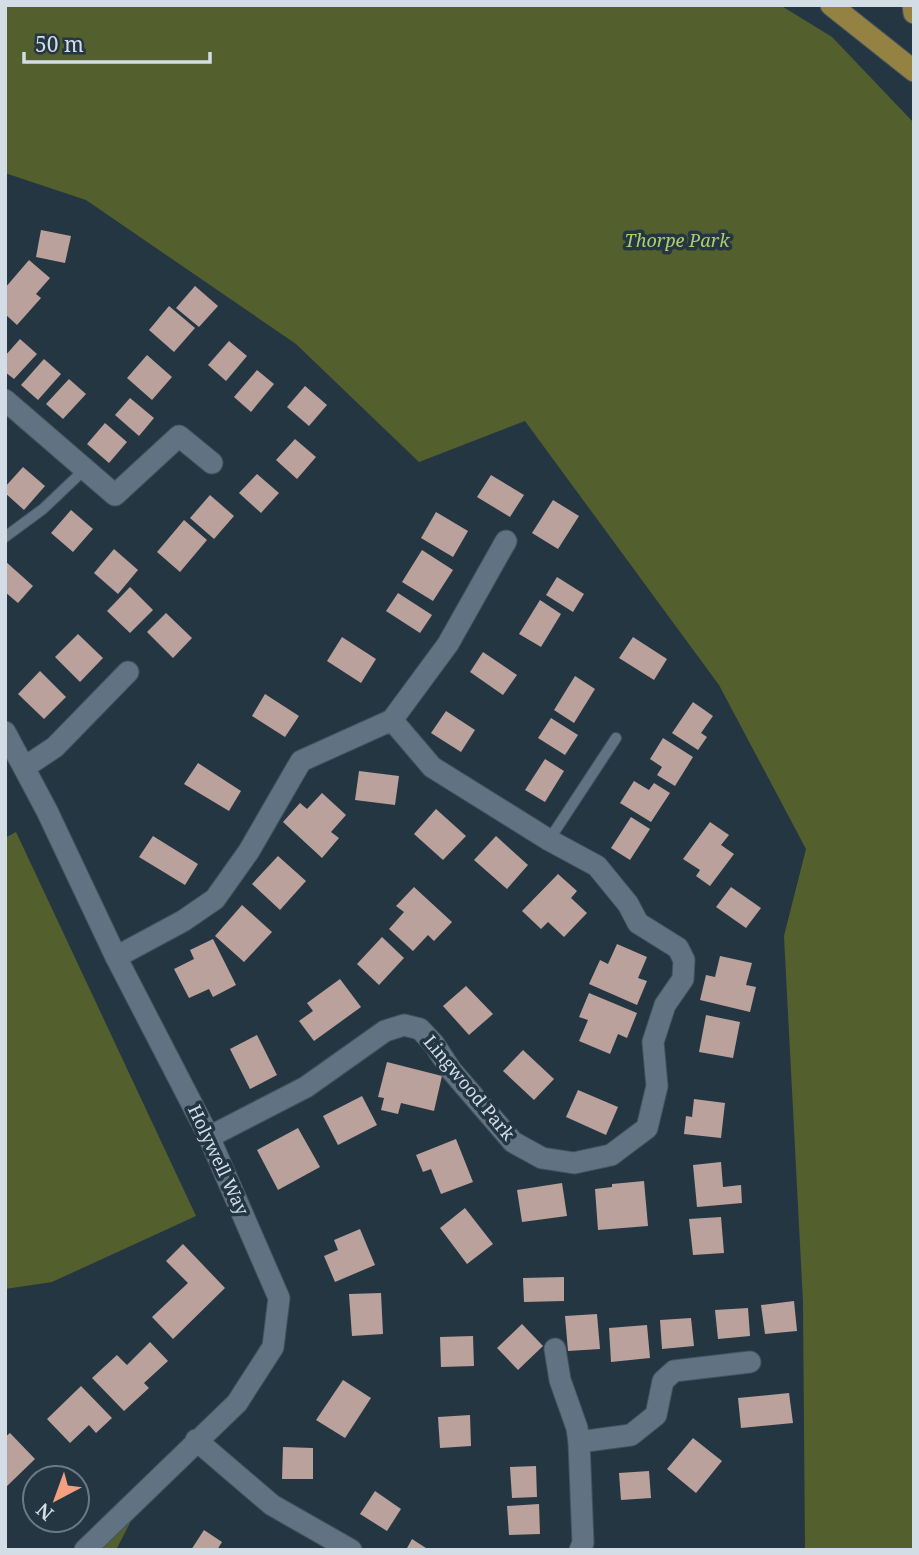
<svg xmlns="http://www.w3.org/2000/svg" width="919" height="1555" viewBox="0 0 919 1555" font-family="'Noto Serif',serif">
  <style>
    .green { fill: #53602d }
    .building { fill: #bba19c }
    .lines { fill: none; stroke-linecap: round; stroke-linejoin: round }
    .lane-casing { stroke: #45535e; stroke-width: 12 }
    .street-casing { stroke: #45535e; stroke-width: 23 }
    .primary-casing { stroke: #45535e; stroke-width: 23 }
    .lane { stroke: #617382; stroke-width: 10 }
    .street { stroke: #617382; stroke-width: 21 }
    .primary { stroke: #938242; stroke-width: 21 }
    .labels { text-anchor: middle; stroke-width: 7; stroke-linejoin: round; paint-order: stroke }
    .park-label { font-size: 18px; font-style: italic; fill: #b2cc67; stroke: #253643 }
    .street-label { font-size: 18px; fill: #d3dde6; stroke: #253643 }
  </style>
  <rect width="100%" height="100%" fill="#253643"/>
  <g class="green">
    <path d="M5 5H780L832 37 914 123V1550H805L803 1302 784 936 806 849 719 685 525 421 419 462 296 344 86 200 5 173Z"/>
    <path d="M16 832 196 1216 52 1282 5 1289V838Z"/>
    <path d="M133 1517 116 1550H100Z"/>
  </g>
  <g class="building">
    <path d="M41 230 71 236 65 263 36 257Z"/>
    <path d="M29 260 50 278 36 294 41 298 17 325 5 314V288Z"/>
    <path d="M195 286 218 306 199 327 176 308Z"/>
    <path d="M169 306 195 328 174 352 149 330Z"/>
    <path d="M20 339 37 354 14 379 5 372V356Z"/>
    <path d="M229 341 247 356 226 381 208 365Z"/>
    <path d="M147 355 172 377 152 400 127 378Z"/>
    <path d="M44 359 61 374 38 400 21 385Z"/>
    <path d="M257 370 274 384 251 412 234 397Z"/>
    <path d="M69 379 86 394 63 419 46 404Z"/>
    <path d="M305 386 327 405 309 426 287 407Z"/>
    <path d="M130 398 154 418 139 436 115 415Z"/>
    <path d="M105 423 127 442 109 463 87 444Z"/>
    <path d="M295 439 316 457 297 479 276 460Z"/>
    <path d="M23 467 45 486 24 510 5 493V487Z"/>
    <path d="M257 474 279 493 261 513 239 493Z"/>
    <path d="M491 475 524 495 510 517 477 497Z"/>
    <path d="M210 495 234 516 214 539 190 518Z"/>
    <path d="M553 500 579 516 558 549 532 533Z"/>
    <path d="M71 510 93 529 73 552 51 533Z"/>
    <path d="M436 512 468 531 453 557 421 538Z"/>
    <path d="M184 520 207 540 180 572 157 552Z"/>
    <path d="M114 549 138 570 118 594 94 573Z"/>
    <path d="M422 550 453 570 433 601 402 582Z"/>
    <path d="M5 561 33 586 18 603 5 592Z"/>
    <path d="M557 577 584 594 573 612 546 595Z"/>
    <path d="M130 587 153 610 130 633 107 611Z"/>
    <path d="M398 593 432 615 420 633 386 611Z"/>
    <path d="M540 600 561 614 541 647 519 634Z"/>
    <path d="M166 613 192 638 173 658 147 632Z"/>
    <path d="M78 634 103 658 80 682 55 657Z"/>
    <path d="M342 637 376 659 361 683 327 661Z"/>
    <path d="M633 637 667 659 654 680 619 658Z"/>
    <path d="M483 652 517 675 503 695 470 672Z"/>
    <path d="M40 671 66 697 44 719 18 694Z"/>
    <path d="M575 676 595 689 574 723 554 710Z"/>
    <path d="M265 694 299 716 285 737 252 716Z"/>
    <path d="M693 702 713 716 701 733 707 737 698 750 672 733Z"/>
    <path d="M446 711 475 730 461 752 431 733Z"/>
    <path d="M551 718 578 735 565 755 538 738Z"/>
    <path d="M663 738 693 757 675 786 657 775 662 767 650 759Z"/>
    <path d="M545 759 564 771 545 802 525 790Z"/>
    <path d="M198 763 241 791 229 811 184 784Z"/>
    <path d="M359 771 399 776 395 805 355 800Z"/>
    <path d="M634 781 649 790 654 783 670 793 651 822 620 803Z"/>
    <path d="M322 793 346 815 331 832 339 838 322 858 283 822 300 803 307 809Z"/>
    <path d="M436 809 466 836 443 860 414 834Z"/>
    <path d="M631 817 650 829 630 860 611 848Z"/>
    <path d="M710 822 729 835 721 845 734 854 710 886 696 876 700 870 683 859Z"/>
    <path d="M153 836 198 864 185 885 139 857Z"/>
    <path d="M496 836 528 865 507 889 474 860Z"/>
    <path d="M278 856 306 881 280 910 252 884Z"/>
    <path d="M558 874 577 891 571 898 587 913 564 937 548 922 541 929 522 911Z"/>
    <path d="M414 887 452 922 434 941 428 935 413 951 389 929 404 912 396 906Z"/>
    <path d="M731 887 761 908 746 928 716 907Z"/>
    <path d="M242 905 272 932 244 962 215 936Z"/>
    <path d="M382 937 404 958 379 985 357 964Z"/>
    <path d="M213 939 236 985 213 997 209 989 189 998 174 969 194 959 190 950Z"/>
    <path d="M617 944 647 957 638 978 647 981 637 1005 589 984 600 960 608 964Z"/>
    <path d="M720 956 752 963 746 985 756 987 750 1012 700 1000 706 975 715 977Z"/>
    <path d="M340 979 361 1007 314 1041 299 1021 313 1011 307 1003Z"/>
    <path d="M466 986 493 1014 469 1035 443 1006Z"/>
    <path d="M589 993 637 1013 627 1038 618 1034 610 1054 579 1041 588 1020 579 1017Z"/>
    <path d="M706 1015 740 1022 733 1058 699 1052Z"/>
    <path d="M257 1035 277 1075 250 1089 230 1049Z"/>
    <path d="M523 1050 554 1079 534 1100 503 1071Z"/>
    <path d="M387 1062 442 1076 434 1111 401 1103 398 1114 381 1110 384 1098 378 1097Z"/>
    <path d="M578 1090 618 1107 606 1135 566 1117Z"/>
    <path d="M362 1096 377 1125 338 1145 323 1116Z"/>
    <path d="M694 1099 725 1103 721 1138 684 1134 686 1116 692 1117Z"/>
    <path d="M298 1128 320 1167 278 1190 257 1150Z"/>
    <path d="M456 1139 473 1182 441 1194 431 1169 423 1172 416 1155Z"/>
    <path d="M721 1162 723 1187 741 1185 742 1203 697 1207 693 1165Z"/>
    <path d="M644 1181 648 1226 598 1230 595 1189 612 1187V1184Z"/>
    <path d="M562 1183 567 1216 522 1222 517 1190Z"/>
    <path d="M465 1208 493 1244 467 1264 440 1228Z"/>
    <path d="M721 1217 724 1253 693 1255 689 1219Z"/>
    <path d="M360 1229 375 1265 335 1282 324 1256 338 1250 334 1240Z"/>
    <path d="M183 1244 225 1288 173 1339 152 1317 188 1283 166 1261Z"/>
    <path d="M564 1277V1301L524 1302 523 1278Z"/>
    <path d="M381 1293 383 1334 352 1336 349 1294Z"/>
    <path d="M794 1301 797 1331 765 1334 761 1305Z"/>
    <path d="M748 1308 750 1336 718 1339 715 1310Z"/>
    <path d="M597 1314 600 1349 568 1351 565 1316Z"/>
    <path d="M691 1318 694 1346 662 1349 660 1320Z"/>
    <path d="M522 1324 543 1346 518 1370 497 1348Z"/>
    <path d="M647 1325 650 1358 611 1362 609 1328Z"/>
    <path d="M473 1336 474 1366 441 1367 440 1337Z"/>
    <path d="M150 1342 168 1361 144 1383 149 1388 124 1411 92 1378 117 1355 127 1365Z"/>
    <path d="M343 1380 371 1398 345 1438 316 1420Z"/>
    <path d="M81 1386 112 1418 96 1433 89 1425 70 1443 47 1419Z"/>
    <path d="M789 1393 793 1423 741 1428 738 1398Z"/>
    <path d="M470 1415 471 1446 440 1448 438 1417Z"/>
    <path d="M10 1433 35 1459 5 1488V1437Z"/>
    <path d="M693 1438 722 1461 696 1493 667 1469Z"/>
    <path d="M283 1447 313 1448V1479H282Z"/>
    <path d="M536 1466 537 1497 512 1498 510 1467Z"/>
    <path d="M649 1471 651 1498 621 1500 619 1473Z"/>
    <path d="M375 1491 401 1509 387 1531 360 1514Z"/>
    <path d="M539 1504 540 1534 509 1535 507 1506Z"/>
    <path d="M204 1530 222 1542 217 1550H191Z"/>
    <path d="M412 1539 429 1550H406Z"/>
  </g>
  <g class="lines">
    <g class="lane-casing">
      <g id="lane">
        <path d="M5 537 43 509 84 470"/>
        <path d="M549 840 616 738"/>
      </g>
    </g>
    <g class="street-casing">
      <g id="street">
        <path d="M5 400 115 495 179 436 212 463"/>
        <path d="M392 720 448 644 506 541"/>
        <path d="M5 732 47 811 116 957 209 1137 279 1298 273 1347 237 1403 85 1550"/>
        <path d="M25 767 55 747 128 672"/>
        <path d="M116 957 183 921 215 899 249 851 301 761 392 720 432 767 549 840 597 866 628 904 638 923 678 948 684 960 683 979 665 1005 653 1042 657 1086 647 1128 611 1155 574 1163 542 1158 513 1142 451 1070 434 1044 420 1029 404 1025 385 1031 306 1087 209 1137"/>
        <path d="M555 1349 560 1380 577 1428 579 1442 583 1543 580 1550"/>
        <path d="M196 1440 272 1505 351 1550"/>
        <path d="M579 1442 631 1435 656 1415 663 1381 674 1371 750 1362"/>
      </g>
    </g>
    <g class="primary-casing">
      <g id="primary">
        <path d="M831 5 914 71"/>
        <path d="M913 5 914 13"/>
      </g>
    </g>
    <use href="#lane" class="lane"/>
    <use href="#street" class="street"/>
    <use href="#primary" class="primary"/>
  </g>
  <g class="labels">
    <g class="park-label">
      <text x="677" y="247">Thorpe Park</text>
    </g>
    <g class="street-label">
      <text transform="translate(469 1088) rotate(50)" y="6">Lingwood Park</text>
      <text transform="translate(218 1160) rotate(65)" y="6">Holywell Way</text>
    </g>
  </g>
  <rect width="919" height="1555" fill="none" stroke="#d3dde6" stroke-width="14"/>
  <g transform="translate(56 1499) rotate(221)"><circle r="33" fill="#253643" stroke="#6b7984" stroke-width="2"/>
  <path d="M0-5L12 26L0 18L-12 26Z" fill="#f2a07f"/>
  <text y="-10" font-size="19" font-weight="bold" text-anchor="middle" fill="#d3dde6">N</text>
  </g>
  <path d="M24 52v10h186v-10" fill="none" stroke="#d3dde6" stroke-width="3.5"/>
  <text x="35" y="52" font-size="21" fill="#d3dde6" stroke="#253643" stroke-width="5" paint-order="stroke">50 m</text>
</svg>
